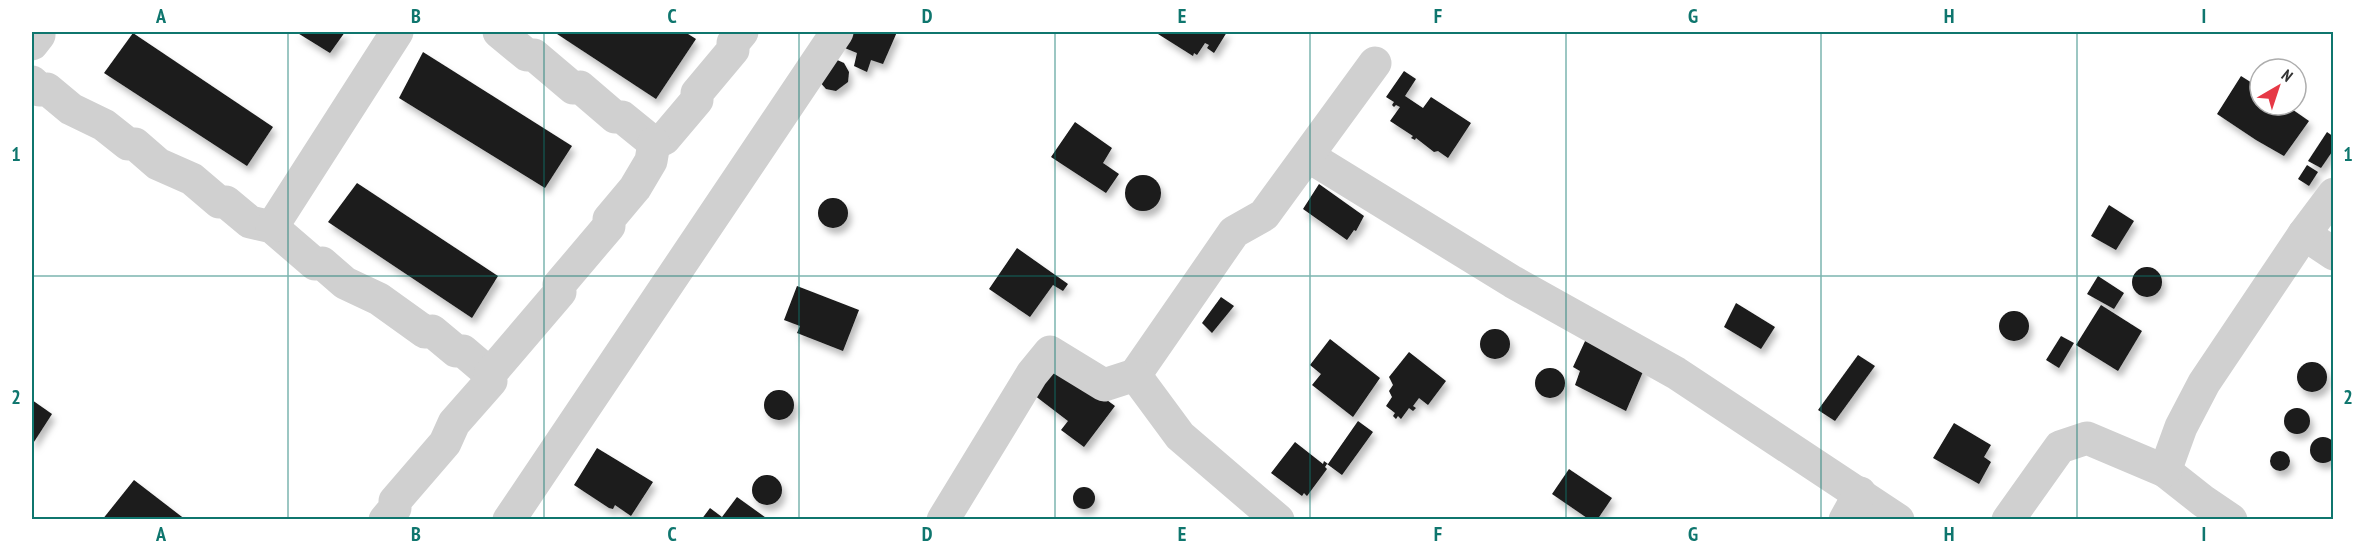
<svg xmlns="http://www.w3.org/2000/svg" width="2365" height="551" viewBox="0 0 2365 551" font-family="'PT Sans Narrow',sans-serif">
  <style>
    .building { fill: #1a1a1a; filter: url(#shadow) }
    .lines { fill: none; stroke-linecap: round; stroke-linejoin: round }
    .minor { stroke: #d0d0d0; stroke-width: 33 }
    .grid { fill: none; stroke: #0f766e; stroke-width: 1.5; stroke-opacity: 0.55 }
    .neatline { fill: none; stroke: #0f766e; stroke-width: 2 }
    .grid-label { font-size: 20px; text-anchor: middle; font-weight: bold; fill: #0f766e }
  </style>
  <defs>
    <filter id="shadow"><feDropShadow dx="3.5" dy="6" stdDeviation="3" flood-color="#0004"/></filter>
  </defs>
  <rect width="100%" height="100%" fill="#fff"/>
  <g class="building">
    <path d="M296 32H345L330 53Z"/>
    <path d="M554 32H685L696 39 656 99Z"/>
    <path d="M847 32H897L883 64 871 60 867 72 854 66 857 53 840 46Z"/>
    <path d="M1160 32H1227L1214 53 1207 48 1209 45 1205 43 1197 55 1194 53 1193 56 1158 34Z"/>
    <path d="M133 33 273 127 247 166 104 73Z"/>
    <path d="M423 52 572 146 545 188 399 98Z"/>
    <path d="M835 59 844 63 849 72 848 82 836 91 826 89 819 81Z"/>
    <path d="M1404 71 1416 79 1405 96 1423 108 1431 97 1471 123 1448 158 1438 151 1434 152 1416 138 1415 140 1411 138 1413 136 1390 121 1400 107 1396 105 1394 107 1392 105 1394 102 1386 97Z"/>
    <path d="M2241 76 2260 88V105H2286L2309 121 2284 156 2256 140 2217 114Z"/>
    <path d="M1075 122 1112 148 1103 163 1119 174 1106 193 1051 157Z"/>
    <path d="M2327 132 2334 137V149L2321 168 2308 161Z"/>
    <path d="M2307 165 2318 172 2309 186 2298 179Z"/>
    <circle cx="1143" cy="193" r="18"/>
    <path d="M357 183 498 276 472 318 328 222Z"/>
    <path d="M1319 184 1364 216 1356 231 1354 230 1347 240 1303 209Z"/>
    <circle cx="833" cy="213" r="15"/>
    <path d="M2109 205 2134 221 2116 250 2091 236Z"/>
    <path d="M1017 248 1068 284 1063 291 1053 285 1030 317 989 289Z"/>
    <circle cx="2147" cy="282" r="15"/>
    <path d="M2098 276 2124 293 2114 309 2087 294Z"/>
    <path d="M797 286 859 310 843 351 797 333 800 326 784 320Z"/>
    <path d="M1221 297 1234 306 1212 333 1202 323Z"/>
    <path d="M1736 303 1775 327 1761 349 1724 327Z"/>
    <path d="M2101 305 2142 331 2118 371 2076 345Z"/>
    <circle cx="2014" cy="326" r="15"/>
    <circle cx="1495" cy="344" r="15"/>
    <path d="M2061 336 2074 343 2059 368 2046 360Z"/>
    <path d="M1330 339 1380 378 1353 417 1312 385 1321 374 1310 365Z"/>
    <path d="M1586 339 1645 367 1626 411 1575 385 1580 371 1573 367Z"/>
    <path d="M1409 352 1446 381 1428 405 1419 398 1413 406 1416 408 1413 411 1409 408 1401 419 1398 416 1396 419 1393 416 1395 413 1386 406 1392 397 1389 391 1393 385 1389 377Z"/>
    <path d="M1858 355 1875 366 1835 421 1818 410Z"/>
    <circle cx="2312" cy="377" r="15"/>
    <path d="M1058 364 1115 406 1084 447 1061 430 1068 421 1034 395Z"/>
    <circle cx="1550" cy="383" r="15"/>
    <circle cx="779" cy="405" r="15"/>
    <path d="M32 400 52 414 32 445Z"/>
    <circle cx="2297" cy="421" r="13"/>
    <path d="M1358 421 1373 432 1342 475 1327 464 1325 467 1327 469 1307 496 1304 493 1302 496 1271 473 1295 442 1323 464 1324 461 1328 464Z"/>
    <path d="M1954 423 1991 445 1984 457 1991 462 1979 484 1933 458Z"/>
    <circle cx="2323" cy="450" r="13"/>
    <path d="M597 448 653 482 631 516 615 505 613 509 609 508 574 485Z"/>
    <circle cx="2280" cy="461" r="10"/>
    <path d="M1569 469 1612 498 1597 520H1590L1552 494Z"/>
    <circle cx="767" cy="490" r="15"/>
    <path d="M134 480 186 520H102Z"/>
    <circle cx="1084" cy="498" r="11"/>
    <path d="M737 497 769 520H701L710 508 722 517Z"/>
  </g>
  <g class="lines">
    <g class="minor">
      <path d="M499 32 527 55H534L573 88 580 87 615 117H622L654 143"/>
      <path d="M32 44 39 35V32"/>
      <path d="M32 82 40 90 47 89 71 109 104 125 128 144H135L158 164 192 179 219 202H226L250 222 272 227 315 264 322 263 345 283 379 299 425 332 432 331 456 351H463L490 374"/>
      <path d="M654 143 664 139 697 100V93L733 50V43L742 32"/>
      <path d="M1308 156 1513 282 1676 373 1898 520"/>
      <path d="M272 227 397 32"/>
      <path d="M2304 234 2334 254"/>
      <path d="M1135 375 1234 232 1264 215 1375 63"/>
      <path d="M2165 471 2203 501 2231 520"/>
      <path d="M385 520 395 508V501L445 443 454 423 491 381 490 374 560 292 559 285 609 226V219L635 188 651 161 654 143"/>
      <path d="M509 520 837 32"/>
      <path d="M943 520 1032 374 1050 352 1104 385 1135 375 1180 436 1278 520"/>
      <path d="M1845 520 1860 493"/>
      <path d="M2008 520 2060 447 2087 438 2165 471 2181 427 2204 383 2304 234 2334 194"/>
    </g>
  </g>
  <path class="grid" d="M288 32V520M544 32V520M799 32V520M1055 32V520M1310 32V520M1566 32V520M1821 32V520M2077 32V520M32 276H2334"/>
  <rect width="2365" height="551" fill="none" stroke="#ffffff" stroke-width="66"/>
  <g transform="translate(2278 87) rotate(39)"><circle r="28" fill="#ffffff" stroke="#adadad" stroke-width="1.5"/>
  <path d="M0-4.5L10 22L0 15L-10 22Z" fill="#e63946"/>
  <text y="-9" font-size="16" font-weight="bold" text-anchor="middle" fill="#333333">N</text>
  </g>
  <rect x="33" y="33" width="2299" height="485" class="neatline"/>
  <g class="grid-label">
    <text x="161" y="23">A</text>
    <text x="416" y="23">B</text>
    <text x="672" y="23">C</text>
    <text x="927" y="23">D</text>
    <text x="1182" y="23">E</text>
    <text x="1438" y="23">F</text>
    <text x="1693" y="23">G</text>
    <text x="1949" y="23">H</text>
    <text x="2204" y="23">I</text>
    <text x="16" y="161">1</text>
    <text x="2348" y="161">1</text>
    <text x="16" y="404">2</text>
    <text x="2348" y="404">2</text>
    <text x="161" y="541">A</text>
    <text x="416" y="541">B</text>
    <text x="672" y="541">C</text>
    <text x="927" y="541">D</text>
    <text x="1182" y="541">E</text>
    <text x="1438" y="541">F</text>
    <text x="1693" y="541">G</text>
    <text x="1949" y="541">H</text>
    <text x="2204" y="541">I</text>
  </g>
</svg>
